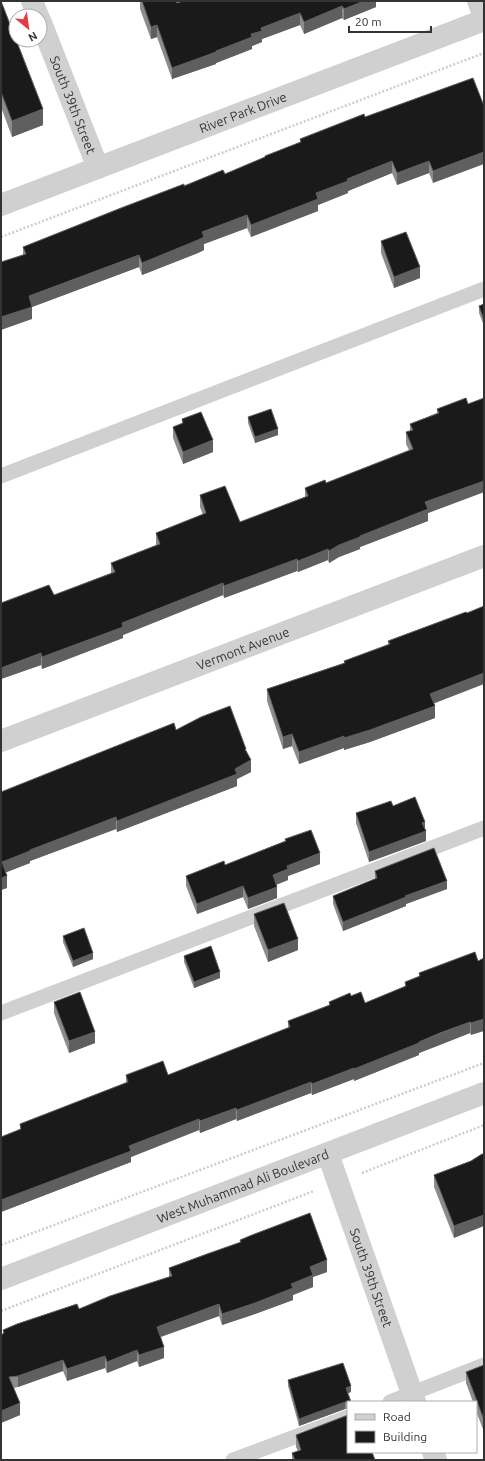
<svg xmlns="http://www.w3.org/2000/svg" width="485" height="1461" viewBox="0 0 485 1461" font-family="Ubuntu,sans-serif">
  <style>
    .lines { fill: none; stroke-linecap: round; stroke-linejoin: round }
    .path { stroke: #cdcdcd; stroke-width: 2.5; stroke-dasharray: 2 2; stroke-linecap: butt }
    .service { stroke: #d0d0d0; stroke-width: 15 }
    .minor { stroke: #d0d0d0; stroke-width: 22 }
    .tertiary { stroke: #d0d0d0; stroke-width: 22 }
    .wall { fill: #8c8c8c }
    .shaded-wall { fill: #5f5f5f }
    .building { fill: #1a1a1a; stroke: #5f5f5f }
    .labels { text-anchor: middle; stroke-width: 4; stroke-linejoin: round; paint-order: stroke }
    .street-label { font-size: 13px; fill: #333; stroke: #fff }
  </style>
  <rect width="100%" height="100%" fill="#fff"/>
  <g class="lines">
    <g class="path">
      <path d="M1 237 484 53"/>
      <path d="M362 1173 484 1125"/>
      <path d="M1 1245 484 1063"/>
      <path d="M1 1311 314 1191"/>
    </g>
    <g class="service">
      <path d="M1 476 484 289"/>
      <path d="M1 1013 484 828"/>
      <path d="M390 1402 484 1365"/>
      <path d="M233 1460 348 1417"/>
    </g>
    <g class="minor">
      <path d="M32 1 38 16"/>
      <path d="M478 1 484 16"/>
      <path id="s1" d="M40 20 98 168"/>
      <path id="s2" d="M1 741 484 556"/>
      <path id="s3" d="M328 1154 415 1402"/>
      <path d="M433 1452 436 1460"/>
    </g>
    <g class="tertiary">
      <path id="s4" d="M1 205 484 20"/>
      <path id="s5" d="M1 1279 484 1093"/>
    </g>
  </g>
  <g class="wall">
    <path d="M1 1 43 125 12 137 1 107Z"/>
    <path d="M140 1H176L177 3 376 1V7L344 20 342 18 304 34 300 25 262 39V42L252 46V49L216 63V64L172 79 157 37 151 39 140 9Z"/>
    <path d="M473 78 433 183 429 173 397 185 392 173 348 191V193L318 205V211L251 237 247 228 204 244V250L198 253 142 275 139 267 32 307V319L23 255V247L184 186 225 174 265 158V156L300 142V139L365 117Z"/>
    <path d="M381 241 420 278 394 288 381 253Z"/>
    <path d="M484 304V326L479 313V306Z"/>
    <path d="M484 398V492L428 513V521L360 547V549L339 557 329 563 328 560 298 572 297 571 224 598 223 595 123 635V638L42 669 41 665 1 679V603L54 595 111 573V563L156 545V533L203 515 200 507V495L240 522 305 497V488L326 483 409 450 406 444V432L410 431V424L437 413V409L468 404Z"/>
    <path d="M248 417 278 435 255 443 248 423Z"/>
    <path d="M182 419 213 452 183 464 173 438V427L182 424Z"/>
    <path d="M388 641 434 704 435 718 370 742 344 750V748L299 764 292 746 283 749 267 701V689L344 663V661L388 645Z"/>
    <path d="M176 730 246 752 251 772 237 779V786L117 832 116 829 30 861V863L6 872 7 888 1 890V792Z"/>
    <path d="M393 806 425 828 426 841 369 862 356 823V813Z"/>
    <path d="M285 839 320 864 288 876V880L276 885 277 898 248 909 243 897 197 914 186 886V876L225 865 285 841Z"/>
    <path d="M375 871 447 889 406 904V906L343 931 333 904V896L375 879Z"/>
    <path d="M254 914 298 950 268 962 254 926Z"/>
    <path d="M63 936 93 959 73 967 63 942Z"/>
    <path d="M475 952 471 1035 470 1033 440 1045 419 1053V1055L354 1081V1079L312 1095 311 1093 237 1121 236 1119 200 1133 199 1130 131 1157V1162L1 1212V1137L20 1129V1124L126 1083V1075H168L288 1028V1021L329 1005V1002L351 996 365 1003 405 987V982L419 977V973Z"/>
    <path d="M184 956 220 978 194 988 184 962Z"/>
    <path d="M54 1002 95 1043 69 1053 54 1013Z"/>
    <path d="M471 1161 454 1238 434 1187V1175Z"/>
    <path d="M240 1240 327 1272 313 1277V1287L293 1295V1300L255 1314 222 1325 219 1316 161 1337 164 1358 139 1367 137 1361 107 1373 105 1368 67 1381 63 1371 18 1387 14 1388 20 1415 1 1423 3 1330 79 1309 169 1277V1268L240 1243Z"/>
    <path d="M484 1365V1432L476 1411V1402H473L466 1383V1372Z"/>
    <path d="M288 1380 351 1392 348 1393V1409H345L299 1426 288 1386Z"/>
    <path d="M296 1435 375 1460H292V1453L298 1451 296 1447Z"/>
  </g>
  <g class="shaded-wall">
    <path d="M364 1H376V7L344 20V9Z"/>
    <path d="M342 6V18L304 34V22Z"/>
    <path d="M300 13V25L262 39V42L252 46V49L216 63V64L172 79V68L216 51 251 34 261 28Z"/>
    <path d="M157 25V37L151 39V27Z"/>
    <path d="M43 109V125L12 137V121Z"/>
    <path d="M484 152V164L433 183V171Z"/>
    <path d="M392 161V173L348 191V193L318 205V211L251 237V225L316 193 347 179Z"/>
    <path d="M429 161V173L397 185V173Z"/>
    <path d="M247 215V228L204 244V250L198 253 142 275V263L202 232Z"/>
    <path d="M139 255V267L32 307V319L1 330V317L29 296Z"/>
    <path d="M420 267V278L394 288V277Z"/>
    <path d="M278 429V435L255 443V437Z"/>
    <path d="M213 440V452L183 464V452Z"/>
    <path d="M484 481V492L428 513V521L360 547V549L339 557 329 563V551L339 545 425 502Z"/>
    <path d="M328 549V560L298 572V561Z"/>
    <path d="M297 559V571L224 598V586Z"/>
    <path d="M223 583V595L123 635V638L42 669V657L122 623Z"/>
    <path d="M41 653V665L1 679V668Z"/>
    <path d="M484 673V684L430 705V694Z"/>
    <path d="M435 706V718L370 742 344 750V738Z"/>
    <path d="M292 734V746L283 749V737Z"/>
    <path d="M344 736V748L299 764V752Z"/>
    <path d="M251 760V772L237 779V786L117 832V821L235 769Z"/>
    <path d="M116 817V829L30 861V863L2 874V862L30 850Z"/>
    <path d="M425 822V831H426V841L369 862V852Z"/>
    <path d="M320 853V864L288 876V880L273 886V875L287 866Z"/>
    <path d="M7 876V888L1 890V878Z"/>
    <path d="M447 881V889L406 904V906L343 931V922L405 896Z"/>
    <path d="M243 886V897L197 914V904Z"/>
    <path d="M277 887V898L248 909V898Z"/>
    <path d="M298 939V950L268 962V950Z"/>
    <path d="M93 953V959L73 967V961Z"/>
    <path d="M220 972V978L194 988V982Z"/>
    <path d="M484 1019V1031L471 1035V1023Z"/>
    <path d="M470 1022V1033L419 1053V1055L354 1081V1069L419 1042Z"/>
    <path d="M95 1032V1043L69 1053V1041Z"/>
    <path d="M354 1068V1079L312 1095V1084Z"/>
    <path d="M311 1082V1093L237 1121V1110Z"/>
    <path d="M236 1108V1119L200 1133V1121Z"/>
    <path d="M199 1119V1130L131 1157V1162L1 1212V1200L129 1146Z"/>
    <path d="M484 1215V1226L454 1238V1226Z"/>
    <path d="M327 1260V1272L313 1277V1287L293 1295V1300L255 1314 222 1325V1314L291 1284 310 1267Z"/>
    <path d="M219 1304V1316L157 1338V1327Z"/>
    <path d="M164 1347V1358L139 1367V1355Z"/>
    <path d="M137 1350V1361L107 1373V1362Z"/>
    <path d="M105 1356V1368L67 1381V1369Z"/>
    <path d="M63 1360V1371L18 1387V1376Z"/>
    <path d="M351 1386V1392L346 1394V1388Z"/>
    <path d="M345 1402V1409L299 1426V1419Z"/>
    <path d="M20 1403V1415L1 1423V1411Z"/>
  </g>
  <g class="building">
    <path d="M1 1 43 109 12 121 1 92Z"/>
    <path d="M142 1H176L177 3 183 1H364L344 9 342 6 304 22 300 13 261 28 262 31 251 34 252 37 216 51V52L172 68 157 25 151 27Z"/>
    <path d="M473 78 484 106V152L433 171 429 161 397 173 392 161 347 179 348 181 316 193 318 199 251 225 247 215 202 232 204 237 198 240 142 263 139 255 29 296 32 307 1 317V262L26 254 23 247 121 208 184 184V186L223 170 225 174 265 157V156L301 142 300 139 364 114 365 117Z"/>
    <path d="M406 232 420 267 394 277 381 241Z"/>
    <path d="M484 304V320L479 306Z"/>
    <path d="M466 398 468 404 484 398V481L425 502 428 509 360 536V537L339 545 329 551 328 549 298 561 297 559 224 586 223 583 122 623 123 627 42 657 41 653 1 668V603L49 585 54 595 115 572 111 563 160 544 156 533 206 513 200 495 225 486 240 522 308 496 305 488 325 480 326 483 413 449 406 432 413 430 410 424 439 413 437 409Z"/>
    <path d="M271 409 278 429 255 437 248 417Z"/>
    <path d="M201 412 213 440 183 452 173 427 183 423 182 419Z"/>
    <path d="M484 606V673L430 694 435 706 370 730 344 738V736L299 752 292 734 283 737 267 689 345 663 344 661 390 644 388 641 466 612 467 613Z"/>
    <path d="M230 706 246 749H245L251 760 235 769 237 774 117 821 116 817 30 850V851L2 862 7 876 1 878V792L174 723 176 730 201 717Z"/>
    <path d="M415 797 425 822 422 823 426 831 369 852 356 813 391 801 393 806Z"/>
    <path d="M311 830 320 853 287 866 288 869 273 875 277 887 248 898 243 886 197 904 186 876 224 861 225 865 286 841 285 839Z"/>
    <path d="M434 848 447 881 405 896 406 897 343 922 333 896 377 878 375 871Z"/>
    <path d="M284 903 298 939 268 950 254 914Z"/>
    <path d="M84 928 93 953 73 961 63 936Z"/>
    <path d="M211 946 220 972 194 982 184 956Z"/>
    <path d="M475 952 478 961 484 958V1019L471 1023 470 1022 440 1033 419 1042V1043L354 1069V1068L312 1084 311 1082 237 1110 236 1108 200 1121 199 1119 129 1146 131 1151 1 1200V1137L21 1129 20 1124 128 1082 126 1075 163 1061 168 1075 290 1027 288 1021 330 1005 329 1002 350 993 351 996 361 992 365 1003 406 986 405 982 420 976 419 973Z"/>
    <path d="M80 992 95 1032 69 1041 54 1002Z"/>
    <path d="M482 1154H484V1215L454 1226 434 1175 471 1161Z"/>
    <path d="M310 1213 327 1260 310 1267 313 1275 291 1284 293 1288 255 1303 222 1314 219 1304 157 1327 164 1347 139 1355 137 1350 107 1362 105 1356 67 1369 63 1360 18 1376 9 1377 20 1403 1 1411V1335L4 1333 3 1330 17 1324 77 1304 79 1309 110 1296 172 1276 169 1268 207 1254 241 1242 240 1240 252 1235Z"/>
    <path d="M343 1363 351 1386 346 1388 351 1402H345L299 1419 288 1380Z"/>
    <path d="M484 1365V1420L466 1372Z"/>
    <path d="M348 1415V1452H372L375 1460H295L292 1453 301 1450 296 1435Z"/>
  </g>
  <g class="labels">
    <g class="street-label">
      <text dy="5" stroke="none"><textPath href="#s1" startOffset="91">South 39th Street</textPath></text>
      <text dy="5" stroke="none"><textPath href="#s4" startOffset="259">River Park Drive</textPath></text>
      <text dy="5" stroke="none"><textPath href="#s2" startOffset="259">Vermont Avenue</textPath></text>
      <text dy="5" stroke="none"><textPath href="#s5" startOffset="259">West Muhammad Ali Boulevard</textPath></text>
      <text dy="5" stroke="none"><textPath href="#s3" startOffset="131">South 39th Street</textPath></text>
    </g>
  </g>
  <rect width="485" height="1461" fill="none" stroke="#333333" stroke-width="4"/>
  <rect x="347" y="1401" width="130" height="52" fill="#ffffff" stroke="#adadad"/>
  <rect x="355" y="1414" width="20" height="6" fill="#d0d0d0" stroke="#adadad"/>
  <text x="383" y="1421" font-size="12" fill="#333333">Road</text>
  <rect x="355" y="1431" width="20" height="12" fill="#1a1a1a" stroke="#adadad"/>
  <text x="383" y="1441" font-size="12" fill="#333333">Building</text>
  <g transform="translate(28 28) rotate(151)"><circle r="19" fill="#ffffff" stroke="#adadad"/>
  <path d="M0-3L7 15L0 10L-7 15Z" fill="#e63946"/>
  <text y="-6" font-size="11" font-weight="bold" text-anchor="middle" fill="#333333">N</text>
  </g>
  <path d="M349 26v6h82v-6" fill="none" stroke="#333333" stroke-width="2"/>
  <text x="355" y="26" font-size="12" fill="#333333" stroke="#ffffff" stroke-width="3" paint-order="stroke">20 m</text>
</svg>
